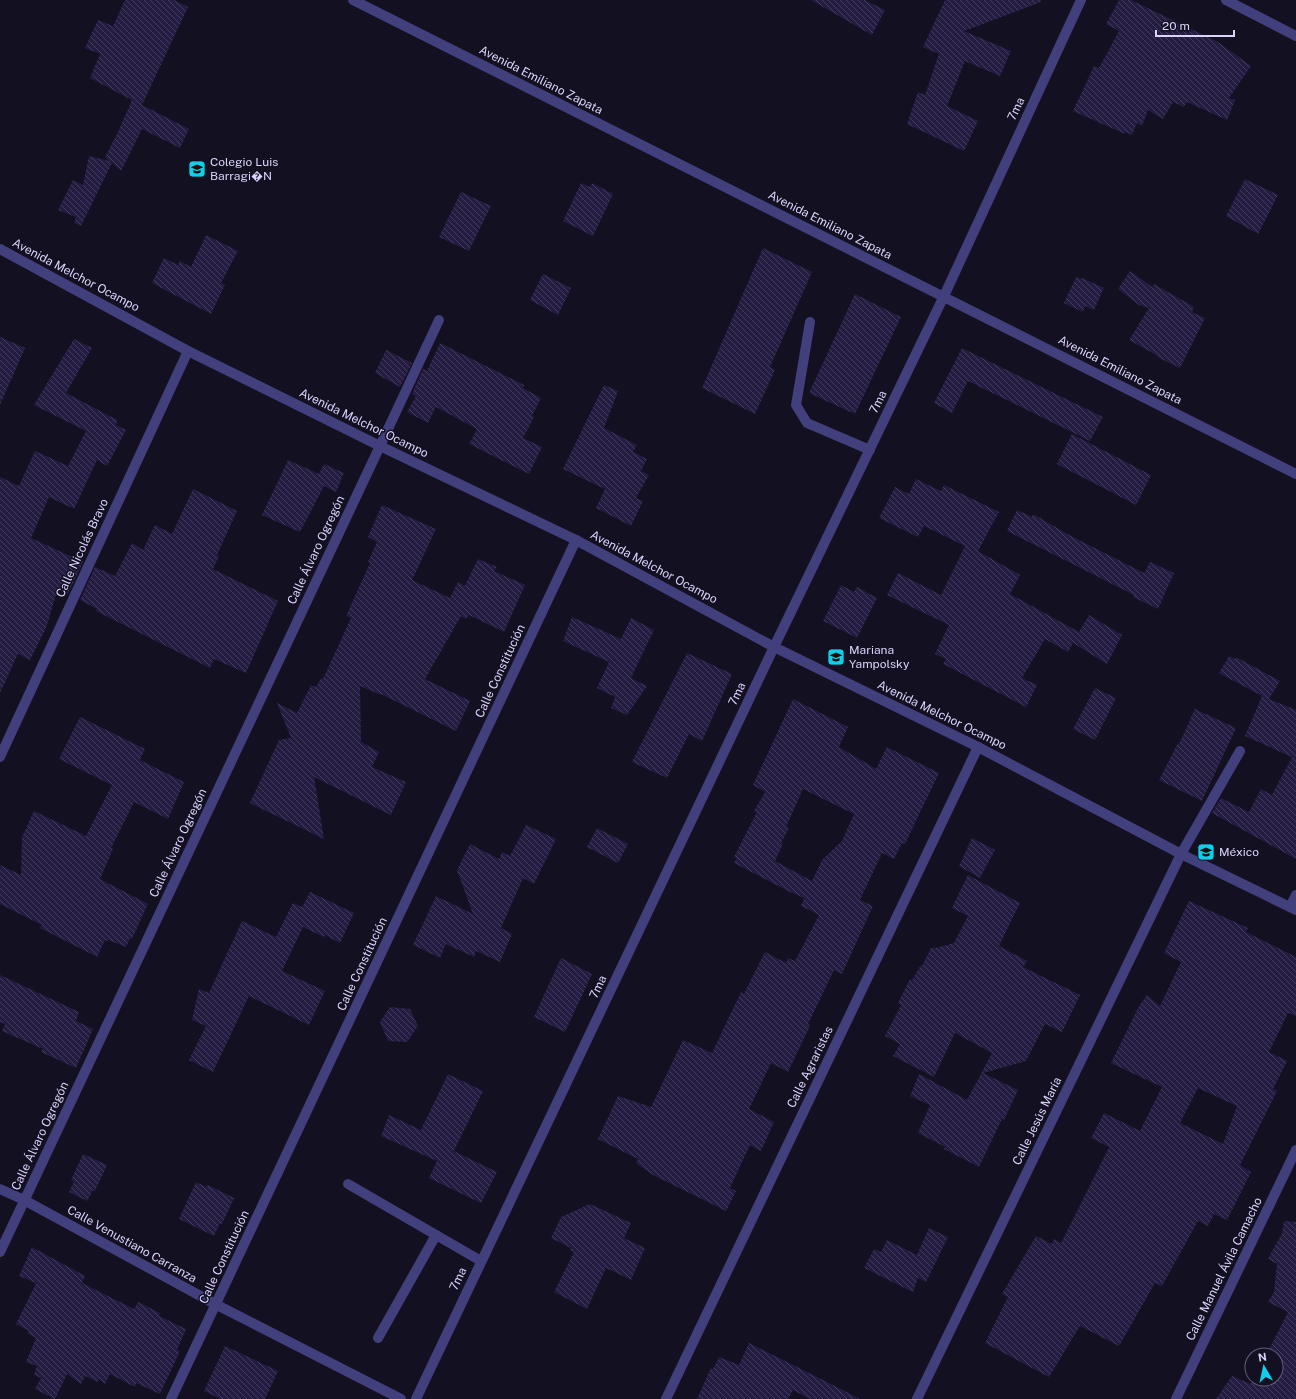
<svg xmlns="http://www.w3.org/2000/svg" width="1296" height="1399" viewBox="0 0 1296 1399" font-family="'Public Sans',sans-serif">
  <style>
    .building { fill: url(#building-back-hatch); fill-rule: evenodd }
    .lines { fill: none; stroke-linecap: round; stroke-linejoin: round }
    .service { stroke: #423f7d; stroke-width: 10 }
    .minor { stroke: #423f7d; stroke-width: 10 }
    .tertiary { stroke: #423f7d; stroke-width: 10 }
    .labels { text-anchor: middle; stroke-width: 3; stroke-linejoin: round; paint-order: stroke }
    .street-label { font-size: 12px; fill: #dad4fb; stroke: #131022 }
    .poi-label { font-size: 12px; fill: #dad4fb; stroke: #131022; text-anchor: start }
  </style>
  <defs>
    <pattern id="building-back-hatch" width="6" height="6" patternUnits="userSpaceOnUse"><rect width="6" height="6" fill="#251d41"/><path d="M-1 5l2 2M0 0l6 6M5-1l2 2" fill="none" stroke="#443d5d"/></pattern>
  </defs>
  <rect width="100%" height="100%" fill="#131022"/>
  <g class="building">
    <path d="M125 0H174L188 7 142 105 189 129 180 148 142 129 121 171 112 163 81 226 74 223 76 217 58 210 73 180 83 185 89 156 109 161 105 157 117 134 132 100 90 78 100 54 85 48 98 20 113 26Z"/>
    <path d="M811 0H865L885 10 872 35Z"/>
    <path d="M945 0H1041V2L964 31 1011 51 1000 76 965 61 947 106 978 121 964 151 907 124 918 92 925 95 939 54 923 47Z"/>
    <path d="M1119 0H1131L1218 42 1251 66 1229 98 1235 100 1227 120 1187 102 1184 107 1173 102 1163 119 1148 110 1142 126 1137 123 1132 135 1125 132V134L1073 111 1094 66 1099 68 1119 31 1106 24Z"/>
    <path d="M1245 179 1278 195 1258 234 1226 216Z"/>
    <path d="M581 183 590 187 592 183 613 194 593 236 563 221Z"/>
    <path d="M461 192 491 206 469 251 439 237Z"/>
    <path d="M206 235 238 251 221 283 225 285 211 314 152 283 164 258 178 265 180 261 191 267Z"/>
    <path d="M763 248 812 272 770 367 775 370 755 414 702 388Z"/>
    <path d="M1130 271 1152 287 1154 284 1194 307 1192 312 1205 318 1180 368 1157 357 1158 356 1129 340 1149 308 1139 305 1118 289Z"/>
    <path d="M543 274 571 288 558 315 530 300Z"/>
    <path d="M1076 277 1081 279 1082 278 1104 288 1094 310 1085 306 1083 312 1064 303Z"/>
    <path d="M855 294 901 317 855 414 809 393Z"/>
    <path d="M0 337 25 348 0 405Z"/>
    <path d="M74 339 92 348 66 393 117 420 116 425 126 430 107 466 97 460 74 509 49 497 31 538 83 562 68 594 58 588 46 628 30 660 18 654 0 693V477L19 486 35 451 68 466 86 431 34 405Z"/>
    <path d="M440 343 524 385 523 388 541 398 532 416 534 417 523 438 542 447 529 474 469 444 477 429 436 407 428 423 407 412 416 396 412 394 423 369 427 371Z"/>
    <path d="M962 348 1103 417 1090 441 968 381 952 413 934 403Z"/>
    <path d="M386 350 412 363 400 387 375 373Z"/>
    <path d="M604 385 618 391 604 428 637 445 633 452 647 459 641 471 649 475 636 498 643 501 631 526 596 508 605 489 563 469Z"/>
    <path d="M1072 434 1151 475 1136 505 1057 464Z"/>
    <path d="M288 460 319 474 324 464 344 473 336 492 324 486 300 532 262 515Z"/>
    <path d="M916 479 941 491 944 485 999 512 978 551 1020 575 1010 594 1079 632 1089 615 1122 635 1107 664 1073 643 1068 652 1045 639 1022 678 1037 685 1026 707 943 664 946 659 935 654 949 625 887 595 898 573 941 595 965 546 924 526 918 537 879 518 895 487 909 494Z"/>
    <path d="M193 489 237 511 217 555 219 556 213 569 278 601 246 673 214 659 210 668 96 611 97 609 80 600 95 567 115 576 132 543 143 550 155 525 172 534Z"/>
    <path d="M382 505 436 529 412 580 450 598 458 582 465 586 478 559 497 567 494 571 525 585 504 632 469 615 466 619 461 616 425 679 470 701 456 731 381 694V695L360 686 361 742 379 752 372 767 406 782 391 815 314 777 324 839 250 803 279 740 291 738 277 703 297 713 311 685 316 687 321 678 323 679 351 618 346 616 366 572 370 563 368 562 377 542 368 537Z"/>
    <path d="M1017 510 1032 517 1033 514 1071 536 1144 573 1150 562 1174 573 1158 609 1133 597 1134 595 1007 531Z"/>
    <path d="M841 585 854 592 857 587 877 598 857 638 823 621Z"/>
    <path d="M572 617 621 639 631 618 654 630 631 678 647 686 627 715 611 708 615 697 597 688 609 662 563 641Z"/>
    <path d="M687 653 732 674 702 741 689 734 667 778 632 762Z"/>
    <path d="M1229 656 1235 659 1236 657 1280 681 1269 699 1296 710V859L1212 813 1221 798 1249 812 1261 789 1272 795 1292 757 1245 736 1262 696 1219 673Z"/>
    <path d="M1095 688 1116 698 1095 740 1073 729Z"/>
    <path d="M793 699 848 727 839 747 876 769 887 747 939 773 905 844 902 843 894 859 882 853 860 900 873 906 842 974 834 970 808 1024 810 1026 788 1072 771 1063 749 1109 774 1122 761 1151 750 1145 730 1188 736 1191 726 1211 653 1175 636 1163 638 1159 598 1139 618 1096 651 1107 683 1040 712 1053 741 992 744 994 765 952 786 963 788 958 795 961 819 915 801 906 804 898 788 891 734 863 737 858 734 857 757 812 754 811 765 792 753 785ZM803 789 854 814 842 841 822 860 812 881 775 861 783 844 781 843 789 828 786 827Z"/>
    <path d="M1195 709 1236 728 1202 801 1159 780 1178 743 1179 744Z"/>
    <path d="M80 717 145 749 140 760 184 782 168 819 134 802 111 848 113 849 100 879 148 904 132 939 130 938 126 947 108 940 107 941 105 940 97 957 40 928 42 925 0 904V865L21 875 22 837 34 811 86 836 112 785 59 759Z"/>
    <path d="M526 825 556 839 534 884 523 878 501 928 512 934 500 962 476 951 474 957 446 944 440 958 413 945 436 896 473 914 457 870 470 844 499 859 502 852 510 856Z"/>
    <path d="M597 828 628 844 618 863 587 847Z"/>
    <path d="M972 838 995 850 980 878 959 866Z"/>
    <path d="M968 875 1020 903 999 946 1027 961 1023 967 1080 995 1062 1032 1045 1024 1026 1061 983 1073 1018 1090 1004 1120 1002 1119 979 1167 944 1149 945 1147 918 1133 930 1105 910 1096 919 1074 967 1100 992 1053 955 1033 934 1077 893 1056 900 1044 885 1036 901 1005 898 1003 910 979 912 980 921 965 922 966 931 948H936L954 943 968 916 952 908Z"/>
    <path d="M310 892 354 913 340 943 325 935 324 937 303 927 282 971 325 991 309 1025 249 996 213 1072 189 1060 206 1026 192 1020 199 989 209 993 242 921 276 937 293 903 302 907Z"/>
    <path d="M1189 901 1248 928 1246 932 1296 957V1016L1288 1013 1269 1052 1287 1061 1273 1089 1277 1091 1240 1165 1251 1172 1227 1220 1214 1214 1208 1226 1198 1221 1162 1286 1155 1283 1119 1346 1080 1326 1049 1377 985 1343 1008 1297 1002 1294 1036 1236 1052 1244 1054 1239 1061 1243 1109 1147 1091 1138 1104 1113 1140 1131 1162 1087 1111 1063 1139 1006 1147 995 1160 1006 1181 962 1164 953ZM1198 1088 1237 1106 1223 1144 1180 1123Z"/>
    <path d="M561 958 592 974 565 1032 534 1017Z"/>
    <path d="M0 975 79 1012 76 1021 93 1029 76 1068 41 1052 43 1049 2 1031 5 1024 0 1022Z"/>
    <path d="M390 1007 410 1009 418 1026 407 1042 388 1041 380 1022Z"/>
    <path d="M448 1074 483 1091 454 1151 497 1172 481 1203 429 1178 437 1161 381 1136 389 1115 421 1130Z"/>
    <path d="M83 1154 107 1165 95 1191 93 1190 87 1201 69 1192 74 1182 71 1180Z"/>
    <path d="M196 1182 206 1187 208 1185 234 1198 222 1224 220 1223 214 1236 179 1219Z"/>
    <path d="M590 1204 631 1223 624 1238 645 1248 631 1280 606 1268 587 1309 554 1292 574 1252 570 1250 571 1248 551 1238 561 1217Z"/>
    <path d="M1284 1221 1296 1222V1399H1216L1232 1376 1251 1384 1253 1379H1276V1355H1266L1288 1312 1268 1302 1274 1292 1277 1264 1268 1259 1282 1233Z"/>
    <path d="M929 1228 948 1237 926 1282 918 1278 913 1292 864 1268 874 1249 881 1252 887 1240 917 1255Z"/>
    <path d="M32 1247 85 1276 82 1283 134 1309 138 1302 160 1313 159 1316 186 1329 177 1350 180 1351 160 1394 136 1383 135 1387 110 1374 105 1384 99 1379 98 1382 85 1376 81 1384 67 1374 55 1399 35 1389 41 1378 34 1375 37 1366 26 1362 36 1338 27 1333 29 1331 16 1324 36 1283 19 1276Z"/>
    <path d="M749 1343 817 1377 860 1399H810L793 1390 788 1399H697L711 1368 713 1369 719 1357 739 1365Z"/>
    <path d="M225 1346 278 1371 265 1399H221L204 1391Z"/>
  </g>
  <g class="lines">
    <g class="service">
      <path d="M810 322 796 405 807 423 870 450"/>
      <path d="M380 446 439 320"/>
      <path d="M1181 854 1240 751"/>
      <path d="M1290 907 1296 895"/>
      <path d="M348 1184 481 1261"/>
      <path d="M378 1338 436 1235"/>
    </g>
    <g class="minor">
      <path d="M353 0 1296 474"/>
      <path d="M1226 0 1296 36"/>
      <path d="M0 757 188 351"/>
      <path d="M0 1189 24 1200 217 1305 401 1399"/>
      <path d="M0 1252 380 446"/>
      <path d="M171 1399 576 540"/>
      <path d="M416 1399 774 647 944 296 1081 0"/>
      <path d="M666 1399 978 747"/>
      <path d="M917 1399 1181 854"/>
      <path d="M1176 1399 1296 1150"/>
    </g>
    <path class="tertiary" d="M0 249 188 351 380 446 576 540 774 647 978 747 1181 854 1296 910"/>
  </g>
  <defs>
    <g id="school-square" transform="scale(0.9)"><rect x="-9" y="-9" width="18" height="18" rx="4" fill="#13cee8" stroke="#131022"/><path d="M0-5L7-2L0 1L-7-2ZM-4 1L0 2.5L4 1V4Q0 6-4 4Z" fill="#111"/></g>
  </defs>
  <g fill-rule="evenodd">
    <use href="#school-square" x="197" y="169"/>
    <use href="#school-square" x="836" y="657"/>
    <use href="#school-square" x="1206" y="852"/>
  </g>
  <g class="labels">
    <g class="street-label">
      <text transform="translate(541 80) rotate(27)" y="4">Avenida Emiliano Zapata</text>
      <text transform="translate(1016 109) rotate(-65)" y="4">7ma</text>
      <text transform="translate(830 225) rotate(27)" y="4">Avenida Emiliano Zapata</text>
      <text transform="translate(76 275) rotate(28)" y="4">Avenida Melchor Ocampo</text>
      <text transform="translate(1120 370) rotate(27)" y="4">Avenida Emiliano Zapata</text>
      <text transform="translate(878 402) rotate(-64)" y="4">7ma</text>
      <text transform="translate(364 423) rotate(26)" y="4">Avenida Melchor Ocampo</text>
      <text transform="translate(82 548) rotate(-65)" y="4">Calle Nicolás Bravo</text>
      <text transform="translate(316 550) rotate(-65)" y="4">Calle Álvaro Ogregón</text>
      <text transform="translate(654 567) rotate(28)" y="4">Avenida Melchor Ocampo</text>
      <text transform="translate(500 671) rotate(-65)" y="4">Calle Constitución</text>
      <text transform="translate(737 694) rotate(-65)" y="4">7ma</text>
      <text transform="translate(942 715) rotate(26)" y="4">Avenida Melchor Ocampo</text>
      <text transform="translate(178 843) rotate(-65)" y="4">Calle Álvaro Ogregón</text>
      <text transform="translate(362 964) rotate(-65)" y="4">Calle Constitución</text>
      <text transform="translate(598 987) rotate(-65)" y="4">7ma</text>
      <text transform="translate(810 1067) rotate(-64)" y="4">Calle Agraristas</text>
      <text transform="translate(1037 1121) rotate(-64)" y="4">Calle Jesús María</text>
      <text transform="translate(40 1136) rotate(-65)" y="4">Calle Álvaro Ogregón</text>
      <text transform="translate(132 1244) rotate(29)" y="4">Calle Venustiano Carranza</text>
      <text transform="translate(224 1257) rotate(-65)" y="4">Calle Constitución</text>
      <text transform="translate(1224 1269) rotate(-64)" y="4">Calle Manuel Ávila Camacho</text>
      <text transform="translate(458 1279) rotate(-65)" y="4">7ma</text>
    </g>
    <g class="poi-label">
      <text x="210" y="166">Colegio Luis<tspan x="210" dy="14">Barragi�N</tspan></text>
      <text x="849" y="654">Mariana<tspan x="849" dy="14">Yampolsky</tspan></text>
      <text x="1219" y="856">México</text>
    </g>
  </g>
  <g transform="translate(1264 1367) rotate(351)"><circle r="19" fill="#131022" stroke="#635e79"/>
  <path d="M0-3L7 15L0 10L-7 15Z" fill="#13cee8"/>
  <text y="-6" font-size="11" font-weight="bold" text-anchor="middle" fill="#dad4fb">N</text>
  </g>
  <path d="M1156 30v6h78v-6" fill="none" stroke="#dad4fb" stroke-width="2"/>
  <text x="1162" y="30" font-size="12" fill="#dad4fb" stroke="#131022" stroke-width="3" paint-order="stroke">20 m</text>
</svg>
